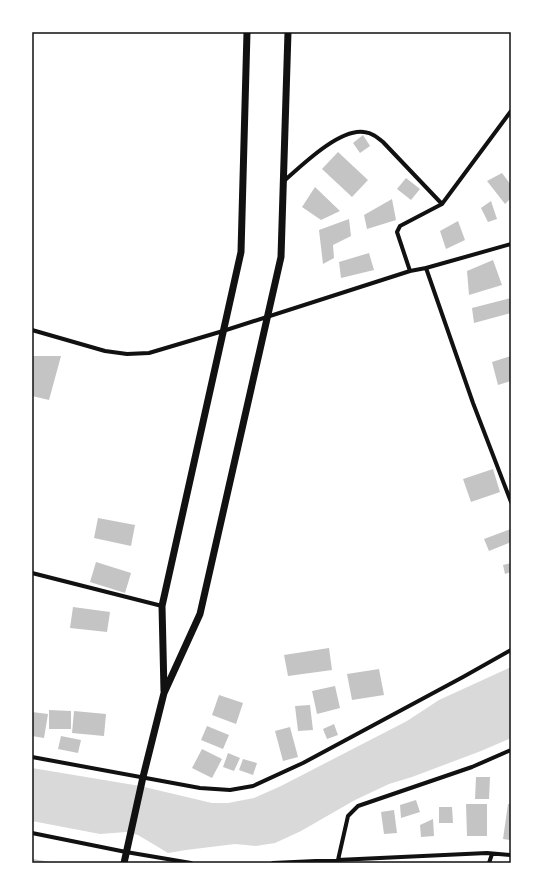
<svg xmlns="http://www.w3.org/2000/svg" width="543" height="895" viewBox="0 0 543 895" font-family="'Fira Sans Condensed',sans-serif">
<rect width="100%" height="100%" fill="#fff"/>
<path fill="#d9d9d9" d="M 511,667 L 511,738 L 481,751 L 412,777 L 389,784 L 355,800 L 301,831 L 275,843 L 256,846 L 235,844 L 186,850 L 168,853 L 138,835 L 126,832 L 100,834 L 32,821 L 32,768 L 140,786 L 212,803 L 228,803 L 254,798 L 281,786 L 407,721 L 439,700 Z"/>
<path fill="#c4c4c4" d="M 363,135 L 370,146 L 360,153 L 353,143 Z
M 338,152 L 368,180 L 352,197 L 322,169 Z
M 502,173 L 511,185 L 511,198 L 505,204 L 487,181 Z
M 406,178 L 420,189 L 411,200 L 397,189 Z
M 315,187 L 340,211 L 321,220 L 302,207 Z
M 392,199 L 396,220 L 367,229 L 364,215 Z
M 491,201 L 497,219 L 488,222 L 481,208 Z
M 349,219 L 351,236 L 333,245 L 334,258 L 323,264 L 319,230 Z
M 458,221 L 465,240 L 446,249 L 440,231 Z
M 369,253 L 374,270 L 341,278 L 339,262 Z
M 493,260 L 502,285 L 469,295 L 467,271 Z
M 511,298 L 511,313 L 474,323 L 472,308 Z
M 32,356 L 61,356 L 49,400 L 32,396 Z
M 511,356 L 511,381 L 498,385 L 492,362 Z
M 493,469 L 500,492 L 471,502 L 463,479 Z
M 98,518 L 135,525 L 131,546 L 94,538 Z
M 511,529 L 511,542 L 489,551 L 484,539 Z
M 96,562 L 131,573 L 125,593 L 90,582 Z
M 511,563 L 511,572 L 505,574 L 503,565 Z
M 73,607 L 110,612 L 107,632 L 70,628 Z
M 329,648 L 332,670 L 288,676 L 284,655 Z
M 379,669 L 384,695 L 352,700 L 347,674 Z
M 335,686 L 340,708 L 317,714 L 312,691 Z
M 219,695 L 243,703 L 236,724 L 212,715 Z
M 310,705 L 313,730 L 298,731 L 295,706 Z
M 49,710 L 71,711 L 71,729 L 49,729 Z
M 74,711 L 106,714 L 104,736 L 72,733 Z
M 32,712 L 48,714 L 44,738 L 32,736 Z
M 334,724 L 338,735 L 327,739 L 323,729 Z
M 207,726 L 229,735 L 223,749 L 201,740 Z
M 290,727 L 298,757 L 283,761 L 275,731 Z
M 61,736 L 81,740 L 78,753 L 58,749 Z
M 202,749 L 222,759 L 212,778 L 192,768 Z
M 228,753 L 240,758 L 234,771 L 223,767 Z
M 243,759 L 257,763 L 253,775 L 239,770 Z
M 476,777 L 490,777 L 489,799 L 475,799 Z
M 416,800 L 420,812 L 401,818 L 400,805 Z
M 466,804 L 487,804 L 487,836 L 467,836 Z
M 508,804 L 511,804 L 511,840 L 503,839 Z
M 439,807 L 452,807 L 453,823 L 439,823 Z
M 394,810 L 397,833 L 384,834 L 381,812 Z
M 433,819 L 434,836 L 421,837 L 420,825 Z
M 33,859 L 50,862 L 50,863 L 32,863 Z"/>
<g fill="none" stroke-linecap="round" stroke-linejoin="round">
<path stroke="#111" stroke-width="4" d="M 284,181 C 302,165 340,128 364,132 C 372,133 377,137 383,142 L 442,204
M 426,268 L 473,403 L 511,502
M 410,271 L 397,232 L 400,226 L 442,204 L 511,111
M 32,330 L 105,351 L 127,354 L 149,353 L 223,331 L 410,271 L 426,268 L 511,244
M 32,573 L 162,606
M 32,757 L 200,788 L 230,790 L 253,786 L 303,763 L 463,677 L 511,650
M 32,833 L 126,852 L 191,863
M 338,860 L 348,816 L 358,806 L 472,767 L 511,750
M 273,863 L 487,853 L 511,855
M 489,863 L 492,854"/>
<path stroke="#111" stroke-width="7" d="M 164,691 L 162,606 L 241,252 L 247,32
M 124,863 L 143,777 L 164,693 L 200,614 L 281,257 L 288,32"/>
</g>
<rect width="543" height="895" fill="none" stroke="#ffffff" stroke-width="66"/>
<rect x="33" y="33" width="477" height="829" fill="none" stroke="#111" stroke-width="1.5"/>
</svg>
